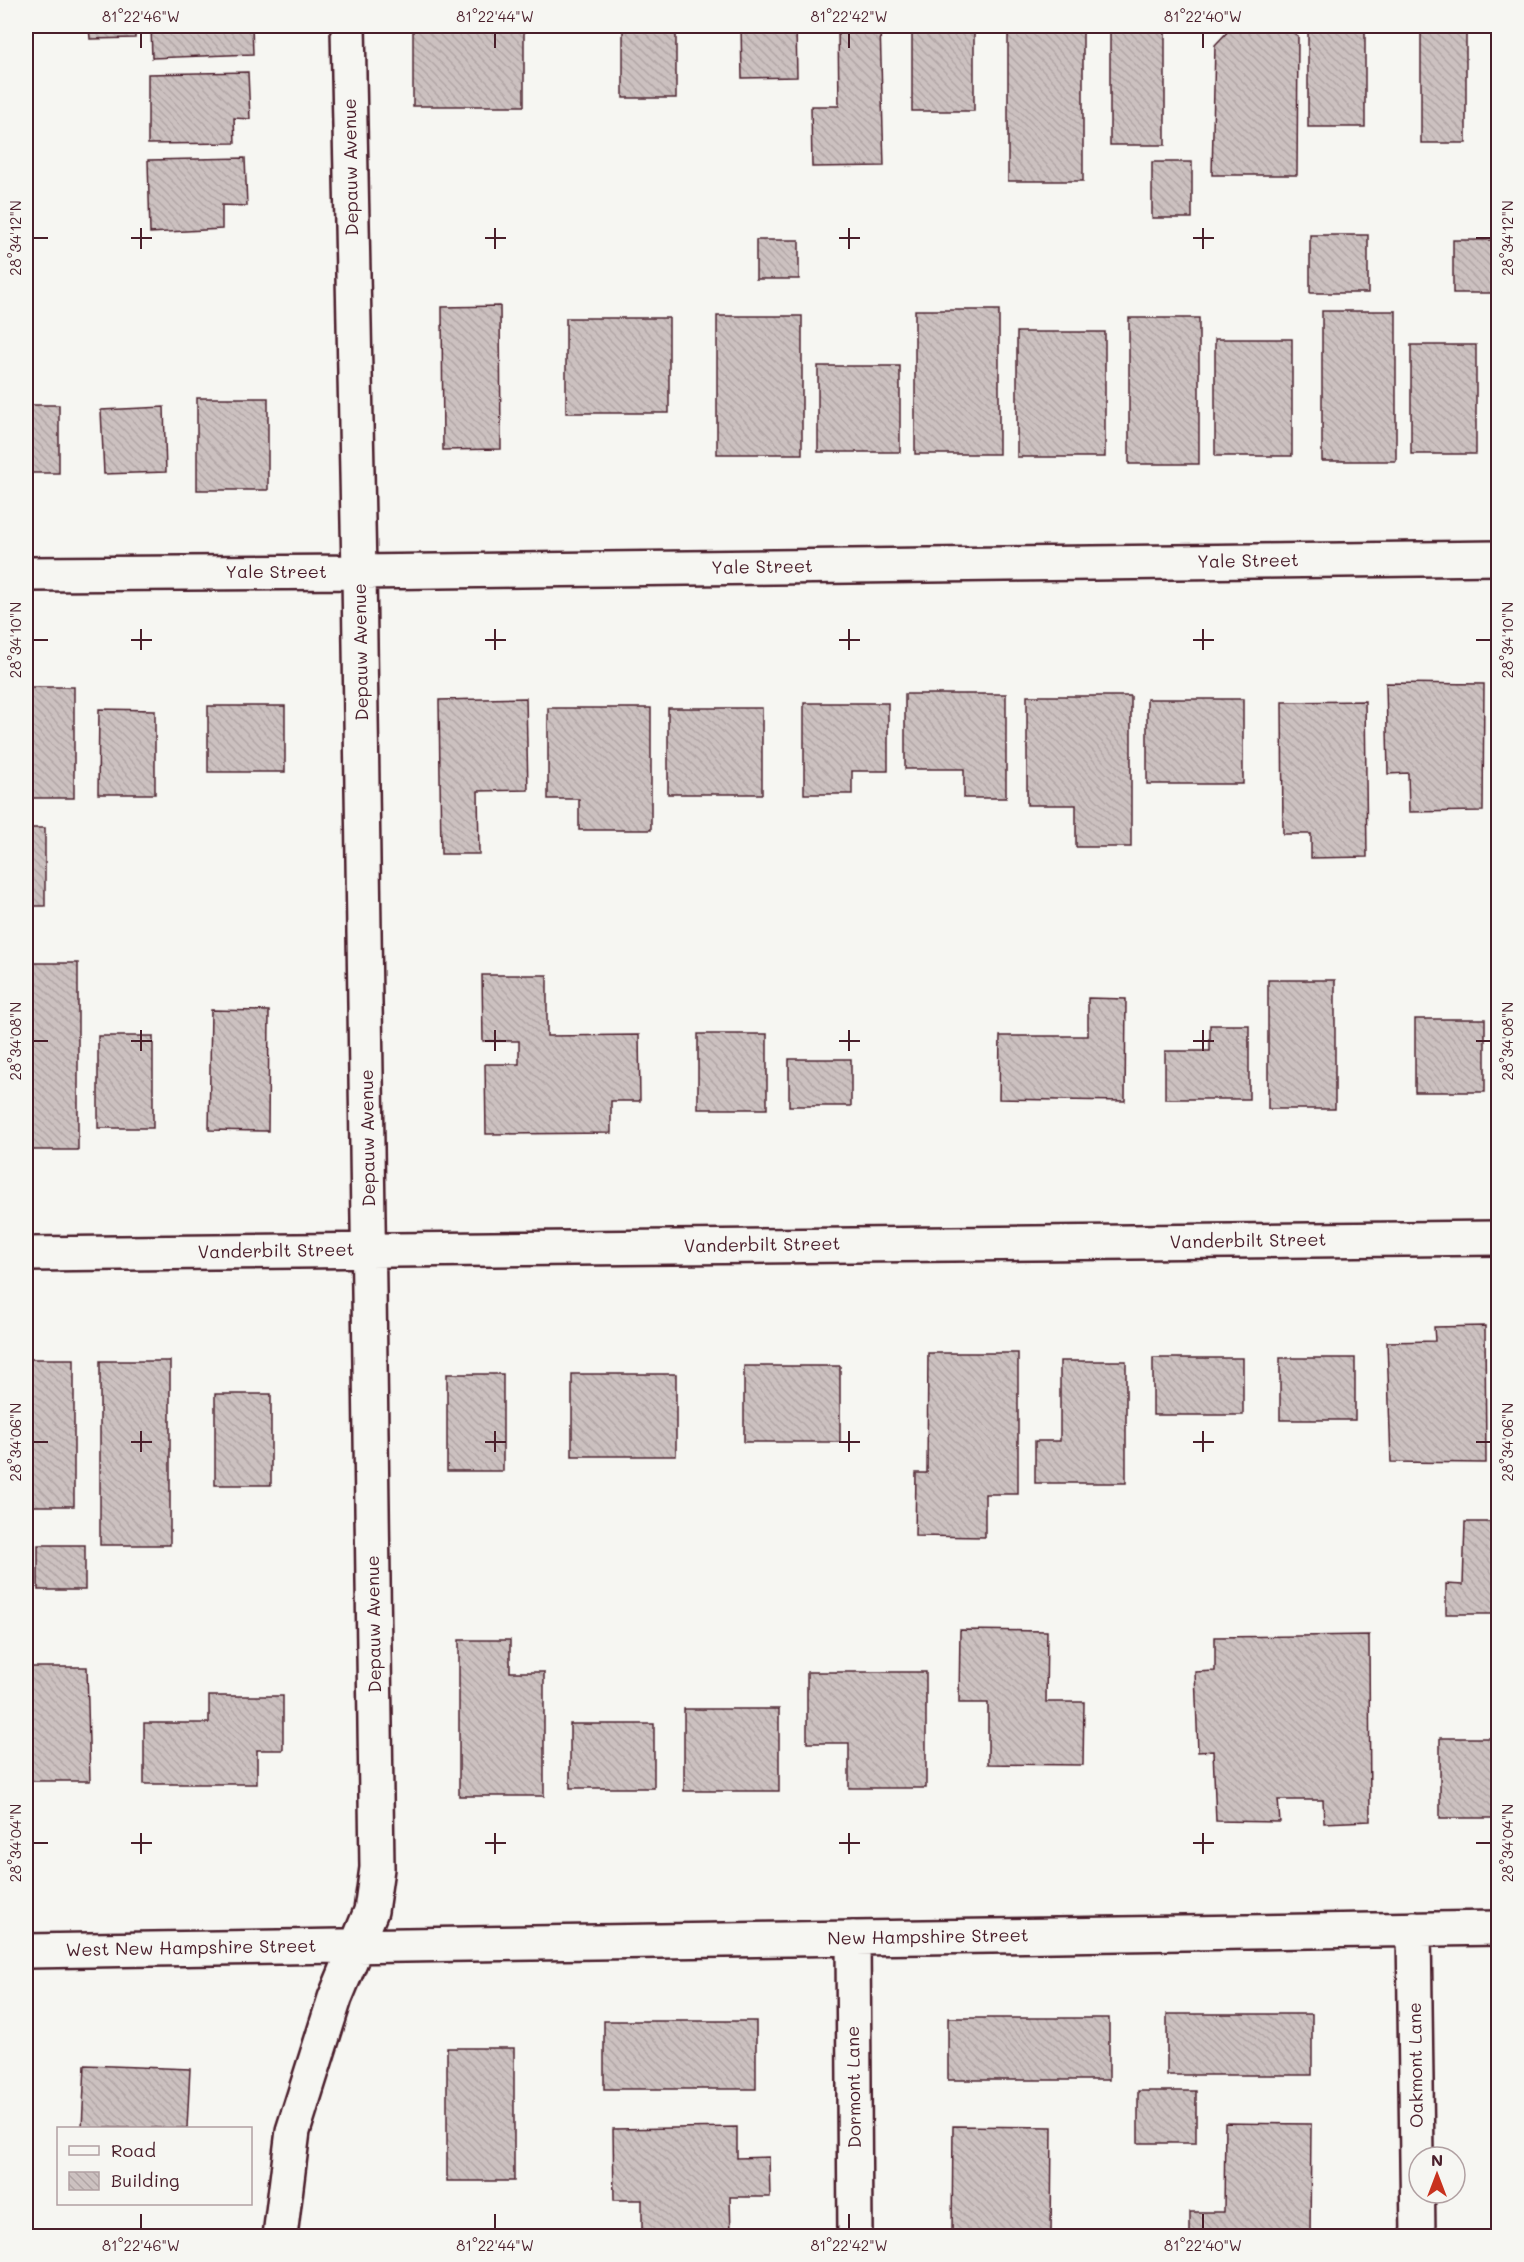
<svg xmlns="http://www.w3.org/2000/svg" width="1524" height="2262" viewBox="0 0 1524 2262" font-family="Mali,sans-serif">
<defs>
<pattern id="building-back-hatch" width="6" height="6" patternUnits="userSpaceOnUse" patternTransform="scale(1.5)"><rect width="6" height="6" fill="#ccc1c0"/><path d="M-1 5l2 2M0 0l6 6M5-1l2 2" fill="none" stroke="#b1a5a5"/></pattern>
</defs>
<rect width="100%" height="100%" fill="#f6f6f2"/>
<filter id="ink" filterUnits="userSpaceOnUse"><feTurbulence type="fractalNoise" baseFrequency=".0167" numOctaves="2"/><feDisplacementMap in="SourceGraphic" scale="12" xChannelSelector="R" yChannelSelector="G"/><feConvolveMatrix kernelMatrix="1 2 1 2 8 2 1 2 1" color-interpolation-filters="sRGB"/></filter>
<g filter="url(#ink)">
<path fill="url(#building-back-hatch)" stroke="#4a1f2b" stroke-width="1.5" d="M 89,26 L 135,26 L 135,38 L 90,39 Z
M 151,26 L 252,26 L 253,54 L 152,58 Z
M 413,26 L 524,26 L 524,106 L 413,106 Z
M 623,26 L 676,26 L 676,98 L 623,98 Z
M 741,26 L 796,26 L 797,77 L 742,78 Z
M 838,26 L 880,26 L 884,166 L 812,167 L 811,106 L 839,106 Z
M 912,26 L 974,26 L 974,111 L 912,111 Z
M 1008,26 L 1083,26 L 1083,181 L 1008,181 Z
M 1110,26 L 1165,26 L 1165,145 L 1110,145 Z
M 1233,26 L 1283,26 L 1298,36 L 1297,175 L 1212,175 L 1215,45 Z
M 1308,26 L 1365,26 L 1365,127 L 1308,127 Z
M 1421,26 L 1466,26 L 1466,143 L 1421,143 Z
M 248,72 L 250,119 L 234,118 L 235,143 L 148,144 L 148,74 Z
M 245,158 L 247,206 L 222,205 L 222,229 L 150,233 L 148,160 Z
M 1152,162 L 1192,162 L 1192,218 L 1152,218 Z
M 1310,235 L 1368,235 L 1368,293 L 1310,293 Z
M 756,240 L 799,240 L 799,279 L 756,279 Z
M 1453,240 L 1497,240 L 1497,293 L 1453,293 Z
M 500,306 L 501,449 L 443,450 L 442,307 Z
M 915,310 L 999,310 L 999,454 L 915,454 Z
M 1322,311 L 1396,311 L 1396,461 L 1322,461 Z
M 717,316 L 802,316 L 802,454 L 717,454 Z
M 566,318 L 669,318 L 669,413 L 566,413 Z
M 1129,318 L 1199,318 L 1199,464 L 1129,464 Z
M 1017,332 L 1105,332 L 1105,457 L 1017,457 Z
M 1215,339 L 1292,339 L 1292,456 L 1215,456 Z
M 1411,345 L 1476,345 L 1476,454 L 1411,454 Z
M 818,366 L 900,366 L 900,452 L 818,452 Z
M 197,398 L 268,398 L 268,490 L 197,490 Z
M 26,405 L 59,405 L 59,473 L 26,473 Z
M 164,407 L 166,472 L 104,474 L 101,410 Z
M 1386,683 L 1484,684 L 1483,811 L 1409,812 L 1408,773 L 1388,774 Z
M 26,687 L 74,687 L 74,798 L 26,798 Z
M 905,694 L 1006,694 L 1006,798 L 964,798 L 964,769 L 905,769 Z
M 1027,696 L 1131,696 L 1131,847 L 1076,847 L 1076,805 L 1027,805 Z
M 526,698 L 528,790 L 478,791 L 479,854 L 441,854 L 439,700 Z
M 1147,699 L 1243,699 L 1243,784 L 1147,784 Z
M 1365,701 L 1367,857 L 1311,858 L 1311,834 L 1283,834 L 1282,702 Z
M 804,703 L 888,703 L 888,771 L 852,771 L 852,794 L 804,794 Z
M 208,706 L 285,706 L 285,772 L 208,772 Z
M 548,708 L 651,708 L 651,830 L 579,830 L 579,799 L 548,799 Z
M 668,708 L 762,708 L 762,794 L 668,794 Z
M 99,709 L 155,710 L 155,794 L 98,794 Z
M 26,828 L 45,828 L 45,906 L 26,906 Z
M 26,963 L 78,963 L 78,1150 L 26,1150 Z
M 482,975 L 547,975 L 547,1036 L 639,1035 L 640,1101 L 611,1101 L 611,1133 L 486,1134 L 485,1064 L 519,1064 L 519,1041 L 483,1041 Z
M 1268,980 L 1335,980 L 1335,1109 L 1268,1109 Z
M 1088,998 L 1126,999 L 1125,1101 L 999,1099 L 1000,1036 L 1088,1036 Z
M 211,1010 L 269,1011 L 268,1131 L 209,1130 Z
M 1415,1019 L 1485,1019 L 1485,1092 L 1415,1092 Z
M 1210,1025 L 1249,1025 L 1249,1099 L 1165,1099 L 1165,1051 L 1210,1051 Z
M 698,1034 L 767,1034 L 767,1109 L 698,1109 Z
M 98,1036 L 153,1036 L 153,1128 L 98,1128 Z
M 789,1059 L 851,1059 L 851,1106 L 789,1106 Z
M 1485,1326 L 1486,1463 L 1391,1462 L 1387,1342 L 1435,1341 L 1434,1327 Z
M 928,1353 L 1018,1353 L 1018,1494 L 985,1494 L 985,1537 L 915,1536 L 916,1473 L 927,1473 Z
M 1153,1358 L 1243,1358 L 1243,1415 L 1153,1415 Z
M 1280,1358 L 1355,1358 L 1355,1420 L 1280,1420 Z
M 26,1359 L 74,1359 L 74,1506 L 26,1506 Z
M 100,1361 L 170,1361 L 170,1545 L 100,1545 Z
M 1060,1361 L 1126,1361 L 1126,1483 L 1035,1483 L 1035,1441 L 1060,1441 Z
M 744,1366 L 840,1366 L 840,1442 L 744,1442 Z
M 447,1374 L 503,1374 L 503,1471 L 447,1471 Z
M 572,1374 L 676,1374 L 676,1456 L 572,1456 Z
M 215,1394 L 271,1394 L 271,1485 L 215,1485 Z
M 1465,1522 L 1498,1522 L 1498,1614 L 1446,1614 L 1446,1584 L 1463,1585 Z
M 38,1545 L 85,1545 L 85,1590 L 38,1590 Z
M 960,1630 L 1047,1631 L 1046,1702 L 1084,1702 L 1083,1765 L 988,1764 L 988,1703 L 959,1703 Z
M 1369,1635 L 1370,1821 L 1324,1823 L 1323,1800 L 1278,1800 L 1280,1822 L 1216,1821 L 1213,1751 L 1198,1752 L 1195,1672 L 1215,1671 L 1215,1637 Z
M 459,1640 L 510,1640 L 510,1672 L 544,1672 L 544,1796 L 459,1796 Z
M 26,1667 L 87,1667 L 90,1781 L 26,1781 Z
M 807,1672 L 926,1672 L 926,1788 L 849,1788 L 849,1743 L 807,1743 Z
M 209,1696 L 283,1696 L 283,1750 L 257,1750 L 257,1784 L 144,1784 L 144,1723 L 209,1723 Z
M 684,1709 L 779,1709 L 779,1791 L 684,1791 Z
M 570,1724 L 654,1724 L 654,1788 L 570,1788 Z
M 1440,1738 L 1498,1738 L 1498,1818 L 1440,1818 Z
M 1167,2014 L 1312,2014 L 1312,2075 L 1167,2075 Z
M 948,2018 L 1109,2018 L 1109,2080 L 948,2080 Z
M 604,2021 L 756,2021 L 756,2089 L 604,2089 Z
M 447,2048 L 514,2048 L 514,2181 L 447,2181 Z
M 85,2065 L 190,2069 L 187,2128 L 82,2128 Z
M 1138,2091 L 1196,2091 L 1196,2143 L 1138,2143 Z
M 1225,2123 L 1311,2124 L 1310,2236 L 1190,2236 L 1190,2212 L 1224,2212 Z
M 953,2126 L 1052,2127 L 1051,2236 L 952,2236 Z
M 737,2127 L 737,2158 L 769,2157 L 770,2197 L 730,2197 L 731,2234 L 642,2236 L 642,2200 L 614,2200 L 613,2129 Z"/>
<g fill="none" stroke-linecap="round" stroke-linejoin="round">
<defs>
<path id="minor" d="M 26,574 L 359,572 L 1498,558
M 26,1254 L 1498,1238
M 1414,1929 L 1418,2236
M 853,1938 L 855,2236
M 26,1951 L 1498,1928
M 280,2236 L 293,2131 L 335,1998 L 371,1911 L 377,1868 L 359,572 L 348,26"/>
</defs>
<use href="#minor" stroke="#4a1f2b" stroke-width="38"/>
<use href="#minor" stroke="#f6f6f2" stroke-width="33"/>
</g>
</g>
<path fill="none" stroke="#4a1f2b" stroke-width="2" d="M 141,33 L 141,48M 495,33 L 495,48M 849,33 L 849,48M 1203,33 L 1203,48M 141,228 L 141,249M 495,228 L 495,249M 849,228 L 849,249M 1203,228 L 1203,249M 33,238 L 48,238M 131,238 L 152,238M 485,238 L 506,238M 839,238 L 860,238M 1193,238 L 1214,238M 1476,238 L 1491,238M 141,629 L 141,650M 495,629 L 495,650M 849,629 L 849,650M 1203,629 L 1203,650M 33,640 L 48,640M 131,640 L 152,640M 485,640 L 506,640M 839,640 L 860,640M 1193,640 L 1214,640M 1476,640 L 1491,640M 141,1030 L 141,1051M 495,1030 L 495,1051M 849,1030 L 849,1051M 1203,1030 L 1203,1051M 33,1041 L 48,1041M 131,1041 L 152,1041M 485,1041 L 506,1041M 839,1041 L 860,1041M 1193,1041 L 1214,1041M 1476,1041 L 1491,1041M 141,1431 L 141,1452M 495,1431 L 495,1452M 849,1431 L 849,1452M 1203,1431 L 1203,1452M 33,1442 L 48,1442M 131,1442 L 152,1442M 485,1442 L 506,1442M 839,1442 L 860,1442M 1193,1442 L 1214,1442M 1476,1442 L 1491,1442M 141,1833 L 141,1854M 495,1833 L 495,1854M 849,1833 L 849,1854M 1203,1833 L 1203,1854M 33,1843 L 48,1843M 131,1843 L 152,1843M 485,1843 L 506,1843M 839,1843 L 860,1843M 1193,1843 L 1214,1843M 1476,1843 L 1491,1843M 141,2214 L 141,2229M 495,2214 L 495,2229M 849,2214 L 849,2229M 1203,2214 L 1203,2229"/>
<g text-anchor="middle" stroke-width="6" stroke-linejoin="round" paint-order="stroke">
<g font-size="18" fill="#4a1f2b" stroke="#f6f6f2">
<text transform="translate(351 167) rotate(-91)" y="6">Depauw Avenue</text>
<text transform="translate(1248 561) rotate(-1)" y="6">Yale Street</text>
<text transform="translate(762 567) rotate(-1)" y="6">Yale Street</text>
<text x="276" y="578">Yale Street</text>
<text transform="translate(361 652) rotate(-91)" y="6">Depauw Avenue</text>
<text transform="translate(368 1138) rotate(-91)" y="6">Depauw Avenue</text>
<text transform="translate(1248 1241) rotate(-1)" y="6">Vanderbilt Street</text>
<text transform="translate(762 1245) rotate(-1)" y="6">Vanderbilt Street</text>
<text transform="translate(276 1251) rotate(-1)" y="6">Vanderbilt Street</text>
<text transform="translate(374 1624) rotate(-91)" y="6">Depauw Avenue</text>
<text transform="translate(928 1937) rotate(-1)" y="6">New Hampshire Street</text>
<text transform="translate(191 1948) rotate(-1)" y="6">West New Hampshire Street</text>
<text transform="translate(1416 2065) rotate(-91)" y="6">Oakmont Lane</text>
<text transform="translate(854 2087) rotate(-91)" y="6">Dormont Lane</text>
</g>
</g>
<rect width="1524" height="2262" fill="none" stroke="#f6f6f2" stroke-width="66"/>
<rect x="57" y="2127" width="195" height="78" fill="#f6f6f2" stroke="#b1a0a2" stroke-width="1.5"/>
<rect x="69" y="2146" width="30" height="9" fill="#f6f6f2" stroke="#b1a0a2" stroke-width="1.5"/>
<text x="111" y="2157" font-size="18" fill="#4a1f2b">Road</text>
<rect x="69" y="2172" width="30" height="18" fill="url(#building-back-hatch)" stroke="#b1a0a2" stroke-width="1.5"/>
<text x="111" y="2187" font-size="18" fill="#4a1f2b">Building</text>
<g transform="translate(1437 2175)"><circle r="28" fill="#f6f6f2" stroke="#b1a0a2" stroke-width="1.5"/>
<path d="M0-4.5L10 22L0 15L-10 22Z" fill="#c8321e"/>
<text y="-9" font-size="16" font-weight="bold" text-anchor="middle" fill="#4a1f2b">N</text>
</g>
<rect x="33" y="33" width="1458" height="2196" fill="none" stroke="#4a1f2b" stroke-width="2"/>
<g font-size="15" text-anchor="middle" fill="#4a1f2b">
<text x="141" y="22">81°22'46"W</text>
<text x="495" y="22">81°22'44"W</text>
<text x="849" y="22">81°22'42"W</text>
<text x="1203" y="22">81°22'40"W</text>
<text transform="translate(16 238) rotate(-90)" y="5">28°34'12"N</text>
<text transform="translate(1508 238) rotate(-90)" y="5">28°34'12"N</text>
<text transform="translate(16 640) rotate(-90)" y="5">28°34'10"N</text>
<text transform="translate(1508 640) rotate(-90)" y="5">28°34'10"N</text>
<text transform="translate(16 1041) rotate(-90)" y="5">28°34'08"N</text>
<text transform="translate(1508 1041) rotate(-90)" y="5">28°34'08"N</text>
<text transform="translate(16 1442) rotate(-90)" y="5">28°34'06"N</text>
<text transform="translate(1508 1442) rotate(-90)" y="5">28°34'06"N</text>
<text transform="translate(16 1843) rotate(-90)" y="5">28°34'04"N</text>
<text transform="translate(1508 1843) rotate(-90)" y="5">28°34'04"N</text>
<text x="141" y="2251">81°22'46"W</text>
<text x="495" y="2251">81°22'44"W</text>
<text x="849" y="2251">81°22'42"W</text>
<text x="1203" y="2251">81°22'40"W</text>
</g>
</svg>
